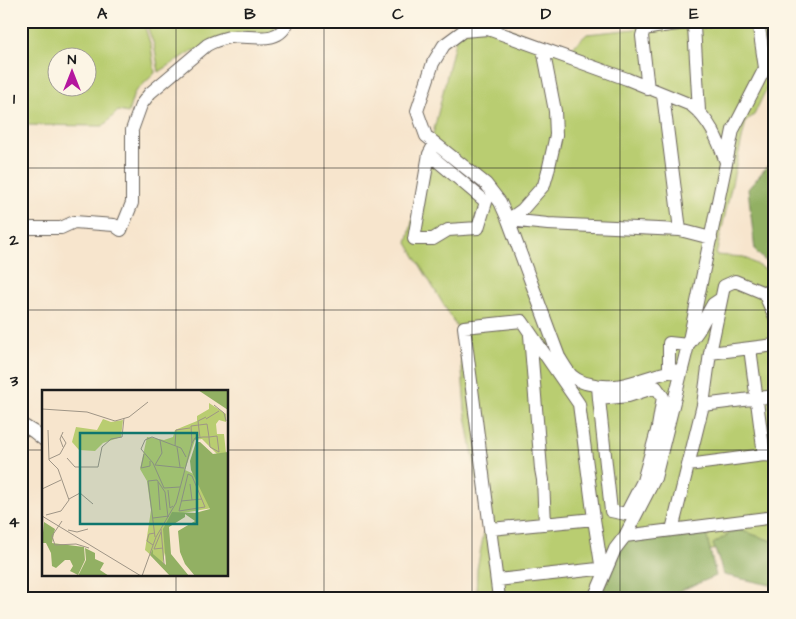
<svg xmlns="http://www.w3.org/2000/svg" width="796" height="619" viewBox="0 0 796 619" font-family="'Architects Daughter',sans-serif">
<rect width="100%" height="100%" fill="#fcf5e5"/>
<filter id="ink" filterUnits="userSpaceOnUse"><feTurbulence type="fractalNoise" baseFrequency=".02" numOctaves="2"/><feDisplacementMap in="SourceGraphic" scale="10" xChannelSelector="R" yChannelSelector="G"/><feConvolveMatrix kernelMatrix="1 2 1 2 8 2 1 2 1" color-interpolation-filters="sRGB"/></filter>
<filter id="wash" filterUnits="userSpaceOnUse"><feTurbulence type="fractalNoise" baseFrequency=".0096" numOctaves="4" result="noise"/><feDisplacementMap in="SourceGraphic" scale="20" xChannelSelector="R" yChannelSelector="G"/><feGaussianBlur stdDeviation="1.12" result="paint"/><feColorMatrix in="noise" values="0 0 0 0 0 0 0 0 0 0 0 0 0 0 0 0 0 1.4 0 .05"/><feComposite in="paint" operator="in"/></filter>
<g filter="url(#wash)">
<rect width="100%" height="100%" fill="#f7e5cd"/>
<path fill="#b9cd71" stroke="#6a7446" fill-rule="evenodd" d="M 21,21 L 143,21 L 151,46 L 155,73 L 134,93 L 128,113 L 118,111 L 103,126 L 21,125 ZM 58,58 L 88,58 L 88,88 L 58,88 Z
M 145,21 L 284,21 L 272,34 L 192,51 L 159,72 L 154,45 Z
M 470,21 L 486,21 L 570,50 L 587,34 L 635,29 L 642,22 L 775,21 L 775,70 L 754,115 L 746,121 L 716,255 L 744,257 L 775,275 L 775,541 L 622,563 L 606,598 L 476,598 L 477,569 L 485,527 L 465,410 L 459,331 L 407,243 L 459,25 Z"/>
<path fill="#92b063" stroke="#576640" d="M 775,153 L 775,270 L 755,251 L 748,189 L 774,158 Z
M 737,529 L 775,542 L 775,586 L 724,575 L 713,544 Z
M 706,533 L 716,576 L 662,598 L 599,598 L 626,540 L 678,538 Z"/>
</g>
<g filter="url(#ink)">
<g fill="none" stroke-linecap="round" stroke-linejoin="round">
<defs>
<path id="minor" d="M 758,21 L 765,68
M 662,26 L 696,22 L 714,21
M 694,26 L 699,111
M 648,89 L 642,36 L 644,29 L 662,26 L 662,21
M 663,95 L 680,230
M 429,154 L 486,202 L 478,228 L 448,230 L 433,239 L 414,239 L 429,154 L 435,143
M 508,220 L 548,224 L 680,230 L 711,238
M 508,220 L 522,210 L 544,185 L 548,171 L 556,135 L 555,111 L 543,49
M 21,228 L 61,228 L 74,222 L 114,225 L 121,230 L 132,203 L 132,130 L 141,105 L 150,93 L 207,45 C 214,41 221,39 229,37 C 249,34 279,47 288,21
M 775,317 L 764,293 L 735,281 L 724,286 L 710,353 L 703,405 L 672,530 L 775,517
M 530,335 L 541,469 L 543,480 L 545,524
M 750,348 L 764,455
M 710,353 L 775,345
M 680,370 C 648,373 624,393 590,384 C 584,383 577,380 572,376 C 567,371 563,363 559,357 L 508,220 L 500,202 L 486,184 L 426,136 L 417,111 L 433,63 L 444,45 L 463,31 L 488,29 L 627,79 L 691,105 C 710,120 718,140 726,162
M 669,371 L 669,343 L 688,345 L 698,331 L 713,304 L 719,300
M 598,386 L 599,399 L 611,511 L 626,514 L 643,481 L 658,427 L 663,397 L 656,387 L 628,396 L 599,399
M 703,405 L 775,396
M 21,424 L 34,432 L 44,440
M 688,465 L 764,455 L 775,456
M 491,529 L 594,519
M 625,536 L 672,530
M 497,580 L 607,568
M 499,598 L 464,327 L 522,321 L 579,404 L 594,519 L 603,577
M 594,598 L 615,549 L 625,536 L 655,478 L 688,345 L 733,130 L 765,68 L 775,52"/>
</defs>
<use href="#minor" stroke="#69625a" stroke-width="14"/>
<use href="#minor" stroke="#fff" stroke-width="12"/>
</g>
</g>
<path fill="none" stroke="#1c1c1c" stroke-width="1" stroke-opacity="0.55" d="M 176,21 L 176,392M 324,21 L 324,598M 472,21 L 472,598M 620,21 L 620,598M 21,168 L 775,168M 21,310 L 775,310M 21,450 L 44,450M 228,450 L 775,450M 176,575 L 176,598"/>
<g transform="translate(42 390)">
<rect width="186" height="186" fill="#f7e5cd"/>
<path d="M 167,13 L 184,24 L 184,32 L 177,30 L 174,34 L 175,44 L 182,44 L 184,63 L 175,64 L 160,49 L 153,50 L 143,80 L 154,85 L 170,118 L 129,125 L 122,140 L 124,158 L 120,175 L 103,160 L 109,120 L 105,91 L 98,79 L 105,47 L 122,50 L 131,47 L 133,40 L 155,31 L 155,26 L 167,19 ZM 61,29 L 69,32 L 81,30 L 79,47 L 61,53 L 53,61 L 37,60 L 30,52 L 34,37 L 55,40 Z" fill="#b9cd71"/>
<path d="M 156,0 L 186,0 L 186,20 ZM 154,52 L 158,52 L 171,64 L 186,62 L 186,186 L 153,186 L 143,174 L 138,162 L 136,141 L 153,131 L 143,124 L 143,127 L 127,137 L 129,164 L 147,186 L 128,186 L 108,165 L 111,159 L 111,164 L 124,175 L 121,139 L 130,122 L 153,123 L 168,119 L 149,80 L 148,71 ZM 2,132 L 13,139 L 10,153 L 42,157 L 43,170 L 36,185 L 28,181 L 31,176 L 28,170 L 23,170 L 14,178 L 10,176 L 9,163 L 4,153 L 0,153 ZM 43,158 L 53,163 L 53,169 L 62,173 L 58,180 L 67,186 L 36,186 L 44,170 Z" fill="#92b063"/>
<path fill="none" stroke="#9f9586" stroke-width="1" d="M 172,15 L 182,23 L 184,31M 0,19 L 45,22 L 73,31 L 87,27 L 106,12M 164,29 L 177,21M 21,42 L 18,49 L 21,57M 158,48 L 156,31 L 164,27M 133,56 L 134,40 L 148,38M 135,57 L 138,77M 102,64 L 99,78 L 108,76 L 108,71M 25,68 L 33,77 L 56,77 L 60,57 L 69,49 L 80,47 L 82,28M 7,69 L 18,64 L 24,53 L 19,45M 113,75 L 142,78M 113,75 L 120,63 L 118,50M 146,84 L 150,86 L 163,117 L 137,121 ZM 116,92 L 118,120M 148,94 L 150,110M 138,97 L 122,98 L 111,73 L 99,59 L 103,50 L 110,47 L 139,58 L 144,67M 0,99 L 19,90M 126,100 L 128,118 L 131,116M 27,109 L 38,103 L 51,114M 139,111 L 160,109M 4,125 L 19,121 L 27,110 L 16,79 L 7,70 L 6,40M 0,126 L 99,186M 111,128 L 127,126M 20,131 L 10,146 L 13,155 L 34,154 L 47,158M 119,139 L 122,174M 26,140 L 35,142 L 46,139M 119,142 L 112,159 L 121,158M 113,147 L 106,91 L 115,90 L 123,102 L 126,127M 111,155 L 105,151 L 107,144 L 113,143M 100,186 L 114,147 L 134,113 L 150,53 L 153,48 L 161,47 L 167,47 L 175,46 L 177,62 L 168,57 L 167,48 L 167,47 L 165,34 L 149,36 L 150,53"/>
<path fill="#0f766e" fill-opacity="0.15" stroke="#0f766e" stroke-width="2.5" d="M 38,43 L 155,43 L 155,134 L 38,134 Z"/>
<rect width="186" height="186" fill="none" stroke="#1c1c1c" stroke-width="2.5"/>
</g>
<rect width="796" height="619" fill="none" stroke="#fcf5e5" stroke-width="55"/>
<g transform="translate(72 72)"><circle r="24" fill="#fcf5e5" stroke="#a29e95"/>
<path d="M0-4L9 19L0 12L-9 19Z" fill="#b5179e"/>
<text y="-8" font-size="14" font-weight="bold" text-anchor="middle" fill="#1c1c1c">N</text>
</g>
<rect x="28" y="28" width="740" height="564" fill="none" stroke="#1c1c1c" stroke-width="2"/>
<g font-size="16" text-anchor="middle" font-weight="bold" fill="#1c1c1c">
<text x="102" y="19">A</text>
<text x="250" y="19">B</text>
<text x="398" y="19">C</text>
<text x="546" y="19">D</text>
<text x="694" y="19">E</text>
<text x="14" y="104">1</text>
<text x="14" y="245">2</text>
<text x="14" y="386">3</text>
<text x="14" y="527">4</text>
</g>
</svg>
